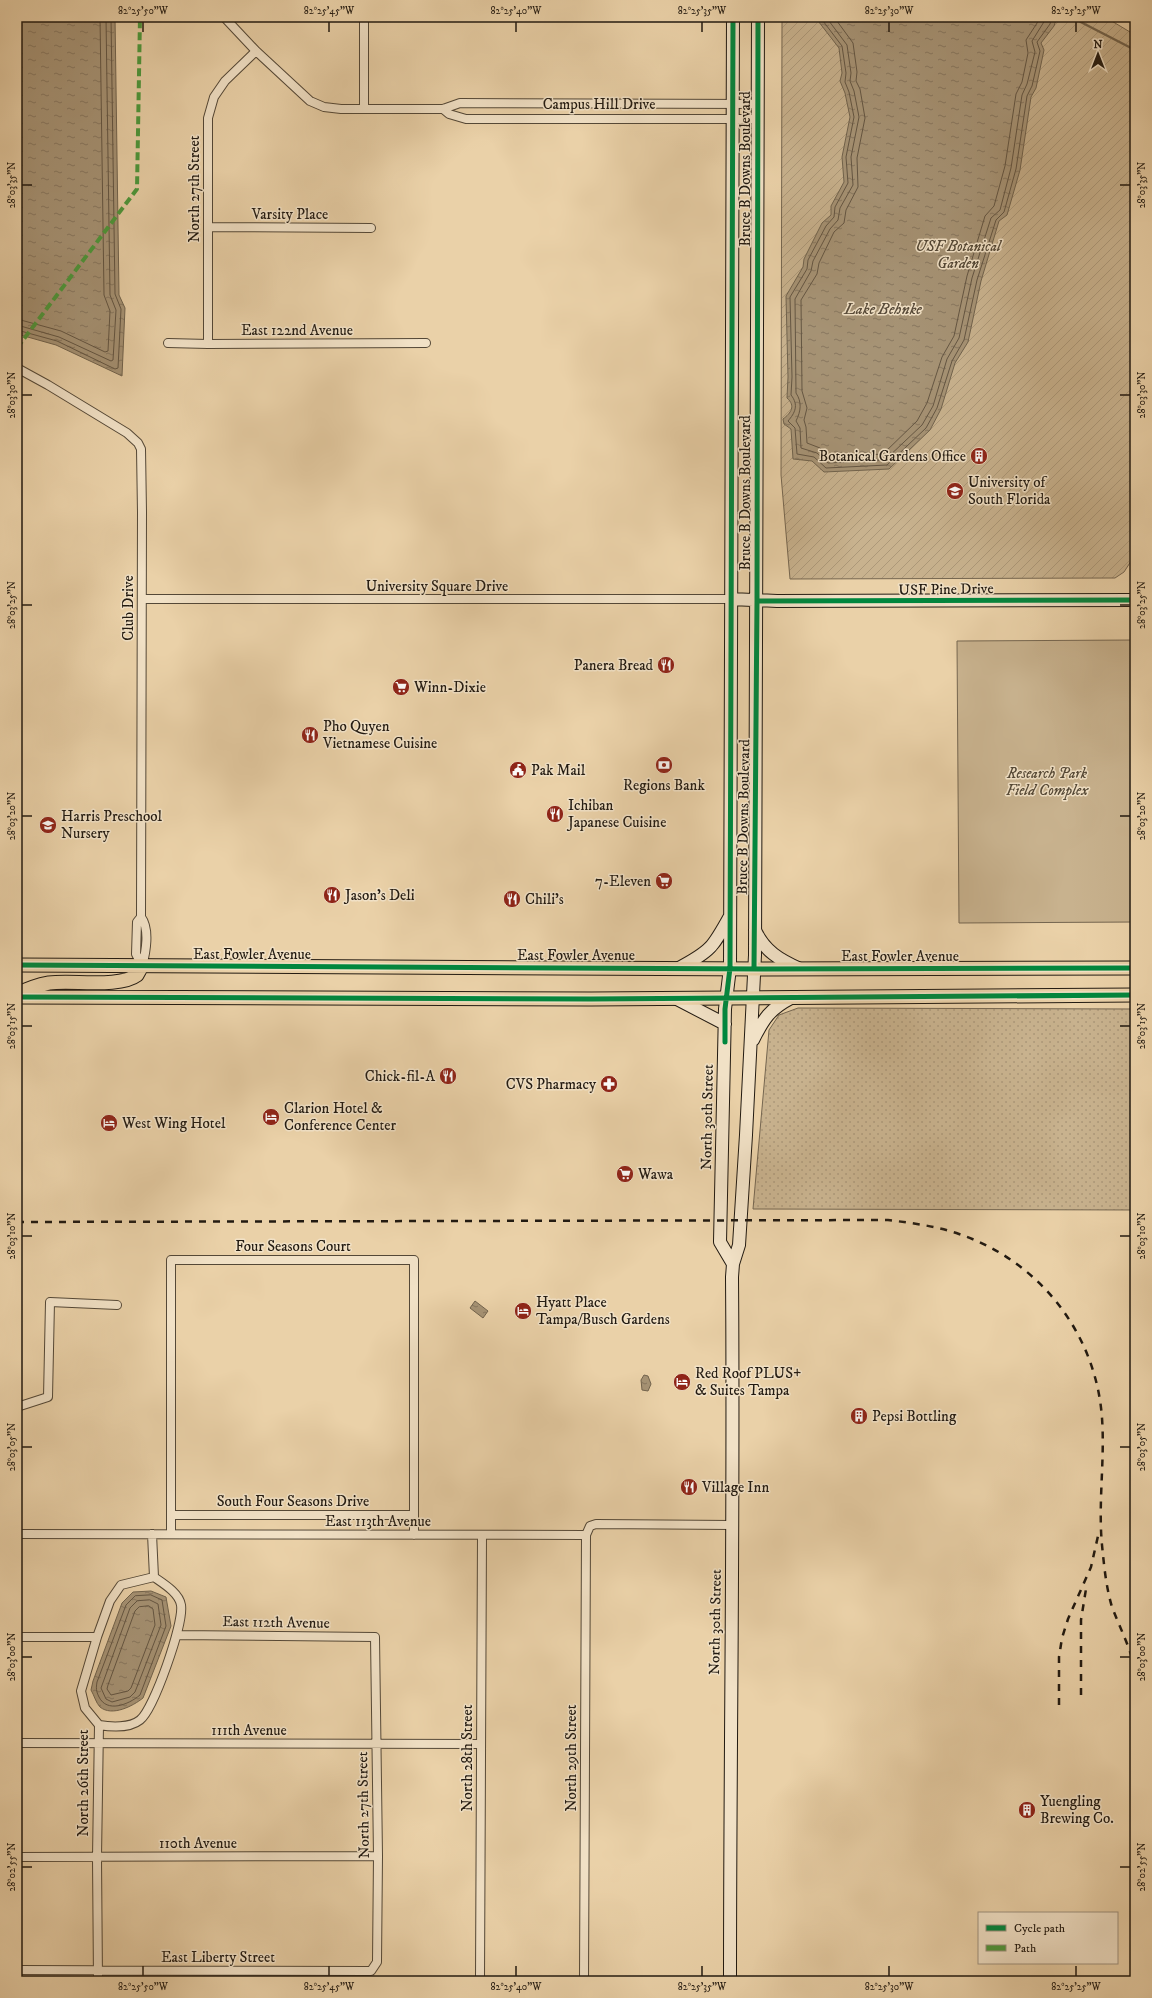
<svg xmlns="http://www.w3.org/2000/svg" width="1152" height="1998" viewBox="0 0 1152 1998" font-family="'IM FELL DW Pica',serif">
<defs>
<pattern id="grass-dots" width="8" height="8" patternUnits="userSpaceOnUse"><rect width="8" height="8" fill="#c8b28e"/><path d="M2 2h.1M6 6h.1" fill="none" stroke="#ac9879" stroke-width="1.8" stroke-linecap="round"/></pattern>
<pattern id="garden-furrows" width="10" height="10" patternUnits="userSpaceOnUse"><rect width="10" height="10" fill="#c8b28e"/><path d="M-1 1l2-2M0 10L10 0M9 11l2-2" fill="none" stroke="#ac9879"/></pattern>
<pattern id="water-ripples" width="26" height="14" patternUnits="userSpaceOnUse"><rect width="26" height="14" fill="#a69375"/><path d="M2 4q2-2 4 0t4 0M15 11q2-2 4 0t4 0" fill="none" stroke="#87775f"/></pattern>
</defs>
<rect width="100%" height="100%" fill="#ead1a8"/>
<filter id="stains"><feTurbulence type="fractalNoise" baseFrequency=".005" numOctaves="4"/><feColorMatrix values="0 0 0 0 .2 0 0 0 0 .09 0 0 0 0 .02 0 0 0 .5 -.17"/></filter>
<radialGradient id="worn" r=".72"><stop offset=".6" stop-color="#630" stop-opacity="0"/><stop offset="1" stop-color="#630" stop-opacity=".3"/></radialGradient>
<path fill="url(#grass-dots)" stroke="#756650" d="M 798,1008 L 1135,1009 L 1135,1210 L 753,1209 L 769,1030 L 779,1015 Z"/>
<path fill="#c8b28e" stroke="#756650" d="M 1135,640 L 1135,922 L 959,923 L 957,641 Z"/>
<path fill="url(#garden-furrows)" stroke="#756650" d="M 782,17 L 1105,17 L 1135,35 L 1135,555 L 1124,572 L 1115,578 L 790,579 L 781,475 Z"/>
<path fill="url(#water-ripples)" stroke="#71634d" d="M 24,17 L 115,17 L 119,295 L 125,308 L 122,376 L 56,345 L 17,334 L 17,24 L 22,22 Z
M 815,17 L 1057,17 L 1054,26 L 1041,43 L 1044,50 L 1036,88 L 1031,97 L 1020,170 L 1007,215 L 999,221 L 981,281 L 968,342 L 955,363 L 941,409 L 930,430 L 889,469 L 824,472 L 812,461 L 793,459 L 791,429 L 784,424 L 783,419 C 791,413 796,406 787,398 L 788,377 L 786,296 L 803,267 L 804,259 L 822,223 L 831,215 L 831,206 L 844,182 L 842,157 L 850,117 L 845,93 L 840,81 L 842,73 L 839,48 Z
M 475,1301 L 488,1311 L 483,1318 L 470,1308 Z
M 644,1375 L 648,1376 L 651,1384 L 648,1391 L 642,1390 L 641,1380 Z
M 151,1591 L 166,1597 L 171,1626 L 143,1698 C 133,1706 112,1717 100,1707 C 96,1703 94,1695 91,1690 L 93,1681 L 122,1603 L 133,1592 Z"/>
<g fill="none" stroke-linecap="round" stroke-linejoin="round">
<path stroke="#645643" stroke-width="1" d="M 820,17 L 842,46 L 846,73 L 845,82 L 849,92 L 854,117 L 846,157 L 848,183 L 835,207 L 834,217 L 826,226 L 808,260 L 807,269 L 790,297 L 792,377 L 791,395 C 799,405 795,413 788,421 L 795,428 L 797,454 L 814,457 L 826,468 L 887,465 L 926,428 L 937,408 L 952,361 L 964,340 L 977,280 L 996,220 L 1004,212 L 1016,169 L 1027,96 L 1032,86 L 1040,51 L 1037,42 L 1050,24 L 1052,17
M 826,17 L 847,45 L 851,73 L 850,81 L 854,91 L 859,117 L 851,157 L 853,185 L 840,208 L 838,220 L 830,229 L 813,261 L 811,271 L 795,299 L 796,393 C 802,402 801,411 796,421 L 800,428 L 801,448 L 817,453 L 828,463 L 885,460 L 922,425 L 933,406 L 947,359 L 959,338 L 972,278 L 991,218 L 1000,210 L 1011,168 L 1022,95 L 1027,84 L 1035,52 L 1032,41 L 1047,17
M 834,17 L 853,43 L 857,72 L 856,81 L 860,89 L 865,118 L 857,158 L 858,187 L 846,210 L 844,223 L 834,232 L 819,263 L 817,274 L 801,300 L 802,391 L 807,408 L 804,420 L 806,427 L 807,443 L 820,448 L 830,457 L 883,454 L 917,421 L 927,403 L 942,357 L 954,336 L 967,276 L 985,216 L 994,206 L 1005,166 L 1016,94 L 1022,82 L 1028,53 L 1026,40 L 1041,17
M 17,319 L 61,331 L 105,352 L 108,351 L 110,311 L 104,295 L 100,17
M 17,325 L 59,337 L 111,361 L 113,360 L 116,310 L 110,295 L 106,17
M 17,330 L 57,341 L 115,369 L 118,368 L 121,309 L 115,294 L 111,17
M 151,1595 L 162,1600 L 166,1626 L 140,1695 C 128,1705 107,1713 99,1697 C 96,1691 96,1688 97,1682 L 126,1605 L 135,1596 Z
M 150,1600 L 158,1604 L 161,1625 L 135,1692 L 130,1697 L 112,1702 L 106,1699 L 101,1688 L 130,1608 L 137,1601 Z
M 149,1606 L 153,1609 L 155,1625 L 131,1688 L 128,1691 L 111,1695 L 107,1689 L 108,1685 L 135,1611 L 139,1607 Z"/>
<path stroke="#71634d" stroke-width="2.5" d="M 1071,17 L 1135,50"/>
<defs>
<path id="street" d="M 224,17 L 256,51 L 310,101 L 324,107 L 341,109 L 443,109 L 460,103 L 757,104
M 364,17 L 364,109
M 443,109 L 449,114 L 466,119 L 757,119
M 208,227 L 371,228
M 168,343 L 208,344 L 426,343
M 208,344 L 208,118 L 214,97 L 225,81 L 256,51
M 17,368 L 48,385 L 127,433 L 138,443 L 141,449 L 142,512 L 141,917 C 150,929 146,952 142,966
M 142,599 L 731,599
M 141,917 L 137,922 L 136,954 L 142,966
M 17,1407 L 48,1397 L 50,1302 L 117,1305
M 171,1515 L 414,1515
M 17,1534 L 586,1535
M 171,1534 L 171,1260 L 414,1260 L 414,1535
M 17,1637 L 97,1637
M 99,1725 C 111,1727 130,1728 140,1720 C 154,1709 184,1623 181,1605 C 179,1593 164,1584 154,1577 L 152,1534
M 17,1743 L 481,1744
M 17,1857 L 378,1856
M 17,1970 L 371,1971 L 377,1962 L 378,1856 L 375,1637 L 177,1635
M 98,1981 L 97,1858 L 99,1725 L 85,1708 L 81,1691 L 97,1637 L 110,1601 L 121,1585 L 154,1577
M 480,1981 L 482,1535
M 584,1981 L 586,1535 L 590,1526 L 596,1524 L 732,1525"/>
<path id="secondary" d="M 731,599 L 777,601 L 1135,600
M 755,930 C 764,951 780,960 800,969
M 679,968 C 711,951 713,947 730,916
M 675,998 L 725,1024
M 753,1040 C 764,1018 770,1009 791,998
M 733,1264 L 720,1242 L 725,1009 L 730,968 L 733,17
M 730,1981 C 730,1746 734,1511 732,1277 L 733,1264 L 739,1245 L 746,1135 L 755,955 L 758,17"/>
<path id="primary" d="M 17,965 L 763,969 L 1135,968
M 17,994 C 27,989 38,985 49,983 C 72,980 120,988 137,975 L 142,966
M 17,997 L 591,999 L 1135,995"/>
</defs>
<use href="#street" stroke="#544837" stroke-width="10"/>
<use href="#secondary" stroke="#221a11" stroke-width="14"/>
<use href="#primary" stroke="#221a11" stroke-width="15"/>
<use href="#street" stroke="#f1e1c6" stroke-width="8"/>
<use href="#secondary" stroke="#f1e1c6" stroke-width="12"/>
<use href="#primary" stroke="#ead1a8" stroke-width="13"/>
<path stroke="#221a11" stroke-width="2.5" stroke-dasharray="7 7" stroke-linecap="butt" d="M 17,1222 L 888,1220 C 912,1223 936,1226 959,1234 C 1039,1261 1096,1333 1102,1418 C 1105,1460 1098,1503 1102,1545 C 1104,1565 1106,1587 1112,1607 C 1120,1628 1130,1647 1135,1669
M 1081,1695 L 1081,1620 L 1086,1589
M 1059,1705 L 1059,1657 L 1062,1638 L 1068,1619 L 1091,1567 L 1098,1536"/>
<path stroke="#4d993c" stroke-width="4" stroke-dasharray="8 4" stroke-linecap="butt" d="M 17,348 L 137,189 L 140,17"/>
<defs>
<path id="cycleway" d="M 757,601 L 1135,600
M 17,965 L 763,969 L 1135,968
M 754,968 L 757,601 L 758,17
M 17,997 L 591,999 L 1135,995
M 725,1042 L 725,1009 L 730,968 L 733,17"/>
</defs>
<use href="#cycleway" stroke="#f1e1c6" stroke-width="8"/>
<use href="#cycleway" stroke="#00873e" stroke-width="5"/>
</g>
<path fill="none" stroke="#221a11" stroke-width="1.5" d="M 143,22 L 143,32M 329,22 L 329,32M 516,22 L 516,32M 702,22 L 702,32M 889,22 L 889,32M 1076,22 L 1076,32M 22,185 L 32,185M 1120,185 L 1130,185M 22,395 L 32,395M 1120,395 L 1130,395M 22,605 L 32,605M 1120,605 L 1130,605M 22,816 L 32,816M 1120,816 L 1130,816M 22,1026 L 32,1026M 1120,1026 L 1130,1026M 22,1236 L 32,1236M 1120,1236 L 1130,1236M 22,1447 L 32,1447M 1120,1447 L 1130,1447M 22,1657 L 32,1657M 1120,1657 L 1130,1657M 22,1867 L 32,1867M 1120,1867 L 1130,1867M 143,1966 L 143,1976M 329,1966 L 329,1976M 516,1966 L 516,1976M 702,1966 L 702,1976M 889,1966 L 889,1976M 1076,1966 L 1076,1976"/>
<defs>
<symbol id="building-disc" viewBox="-11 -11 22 22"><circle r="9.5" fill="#8f2418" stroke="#f1e1c6"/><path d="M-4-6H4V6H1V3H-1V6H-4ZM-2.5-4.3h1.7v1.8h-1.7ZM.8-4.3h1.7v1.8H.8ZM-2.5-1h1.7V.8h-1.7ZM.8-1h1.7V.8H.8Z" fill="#fff"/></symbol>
<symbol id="university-disc" viewBox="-11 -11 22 22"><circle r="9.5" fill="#8f2418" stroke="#f1e1c6"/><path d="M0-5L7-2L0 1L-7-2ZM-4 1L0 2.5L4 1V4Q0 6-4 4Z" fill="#fff"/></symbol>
<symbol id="restaurant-disc" viewBox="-11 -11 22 22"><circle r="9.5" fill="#8f2418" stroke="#f1e1c6"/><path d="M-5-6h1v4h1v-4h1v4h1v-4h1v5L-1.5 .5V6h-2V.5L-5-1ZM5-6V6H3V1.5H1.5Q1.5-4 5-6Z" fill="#fff"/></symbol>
<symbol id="supermarket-disc" viewBox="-11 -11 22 22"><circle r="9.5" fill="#8f2418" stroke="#f1e1c6"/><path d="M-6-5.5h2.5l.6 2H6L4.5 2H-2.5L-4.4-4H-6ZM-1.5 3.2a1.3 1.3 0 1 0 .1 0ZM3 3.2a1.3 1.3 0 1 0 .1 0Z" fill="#fff"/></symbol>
<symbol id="bank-disc" viewBox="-11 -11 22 22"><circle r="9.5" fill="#8f2418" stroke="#f1e1c6"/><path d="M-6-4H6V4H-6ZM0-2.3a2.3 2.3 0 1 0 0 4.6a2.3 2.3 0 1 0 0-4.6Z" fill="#fff"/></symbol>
<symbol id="civic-disc" viewBox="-11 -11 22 22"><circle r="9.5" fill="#8f2418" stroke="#f1e1c6"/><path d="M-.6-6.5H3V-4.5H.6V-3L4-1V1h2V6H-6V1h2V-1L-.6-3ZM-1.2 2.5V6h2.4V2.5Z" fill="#fff"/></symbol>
<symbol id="school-disc" viewBox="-11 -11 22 22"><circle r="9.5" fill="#8f2418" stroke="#f1e1c6"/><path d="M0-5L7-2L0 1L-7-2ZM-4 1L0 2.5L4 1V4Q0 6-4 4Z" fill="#fff"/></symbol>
<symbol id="pharmacy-disc" viewBox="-11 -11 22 22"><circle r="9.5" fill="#8f2418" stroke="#f1e1c6"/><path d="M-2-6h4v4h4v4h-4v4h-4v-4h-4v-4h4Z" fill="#fff"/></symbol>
<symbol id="hotel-disc" viewBox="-11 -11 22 22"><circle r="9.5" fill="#8f2418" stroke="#f1e1c6"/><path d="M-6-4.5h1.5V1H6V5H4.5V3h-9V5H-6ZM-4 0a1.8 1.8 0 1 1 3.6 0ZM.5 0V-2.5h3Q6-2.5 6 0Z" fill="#fff"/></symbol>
</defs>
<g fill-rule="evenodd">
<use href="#building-disc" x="969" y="446" width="20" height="20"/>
<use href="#university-disc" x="945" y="481" width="20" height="20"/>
<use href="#restaurant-disc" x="656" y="655" width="20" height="20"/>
<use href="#supermarket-disc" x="391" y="677" width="20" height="20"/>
<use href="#restaurant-disc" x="300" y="725" width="20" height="20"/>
<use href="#bank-disc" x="654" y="755" width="20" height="20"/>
<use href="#civic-disc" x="508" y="760" width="20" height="20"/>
<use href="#restaurant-disc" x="545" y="804" width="20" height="20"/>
<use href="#school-disc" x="38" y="815" width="20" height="20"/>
<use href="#supermarket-disc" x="654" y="871" width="20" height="20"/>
<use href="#restaurant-disc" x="322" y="885" width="20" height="20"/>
<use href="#restaurant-disc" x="502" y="889" width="20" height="20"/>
<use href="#restaurant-disc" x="438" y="1066" width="20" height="20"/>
<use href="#pharmacy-disc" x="599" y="1074" width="20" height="20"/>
<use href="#hotel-disc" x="261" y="1107" width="20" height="20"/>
<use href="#hotel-disc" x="99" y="1113" width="20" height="20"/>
<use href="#supermarket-disc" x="615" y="1164" width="20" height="20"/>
<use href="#hotel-disc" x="513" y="1301" width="20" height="20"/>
<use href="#hotel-disc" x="672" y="1372" width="20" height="20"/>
<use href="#building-disc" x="849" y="1406" width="20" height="20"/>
<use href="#restaurant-disc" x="679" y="1477" width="20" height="20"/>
<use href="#building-disc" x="1017" y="1800" width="20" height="20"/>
</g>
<g text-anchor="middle" stroke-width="3" stroke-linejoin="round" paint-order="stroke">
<g font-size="15" fill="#221a11" stroke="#f1e1c6">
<text x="599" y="109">Campus Hill Drive</text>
<text transform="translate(745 169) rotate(-90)" y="5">Bruce B Downs Boulevard</text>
<text transform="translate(194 189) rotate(-90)" y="5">North 27th Street</text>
<text x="290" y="219">Varsity Place</text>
<text x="297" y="335">East 122nd Avenue</text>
<text transform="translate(745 493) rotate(-90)" y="5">Bruce B Downs Boulevard</text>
<text x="437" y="591">University Square Drive</text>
<text transform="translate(946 589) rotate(-1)" y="5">USF Pine Drive</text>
<text transform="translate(128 608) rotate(-90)" y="5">Club Drive</text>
<text transform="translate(743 817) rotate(-89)" y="5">Bruce B Downs Boulevard</text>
<text x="252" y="959">East Fowler Avenue</text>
<text x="576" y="960">East Fowler Avenue</text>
<text x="900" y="961">East Fowler Avenue</text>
<text transform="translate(707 1117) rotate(-89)" y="5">North 30th Street</text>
<text x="293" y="1251">Four Seasons Court</text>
<text x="293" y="1506">South Four Seasons Drive</text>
<text x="378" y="1526">East 113th Avenue</text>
<text transform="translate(276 1622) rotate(1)" y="5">East 112th Avenue</text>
<text transform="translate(715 1622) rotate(-89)" y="5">North 30th Street</text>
<text x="249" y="1735">111th Avenue</text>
<text transform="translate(467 1758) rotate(-90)" y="5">North 28th Street</text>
<text transform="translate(571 1758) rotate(-90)" y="5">North 29th Street</text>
<text transform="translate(83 1783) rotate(-90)" y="5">North 26th Street</text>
<text transform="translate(363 1805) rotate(-91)" y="5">North 27th Street</text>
<text x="198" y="1848">110th Avenue</text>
<text x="218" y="1962">East Liberty Street</text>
</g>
<g font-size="15" font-style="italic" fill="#544836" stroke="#f1e1c6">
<text x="958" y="251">USF Botanical<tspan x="958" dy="17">Garden</tspan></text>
<text x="1047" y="778">Research Park<tspan x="1047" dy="17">Field Complex</tspan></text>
</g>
<g font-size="15" fill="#221a11" stroke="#f1e1c6" text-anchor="start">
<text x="966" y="461" text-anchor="end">Botanical Gardens Office</text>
<text x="968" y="487">University of<tspan x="968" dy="17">South Florida</tspan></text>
<text x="653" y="670" text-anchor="end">Panera Bread</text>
<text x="414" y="692">Winn-Dixie</text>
<text x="323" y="731">Pho Quyen<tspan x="323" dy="17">Vietnamese Cuisine</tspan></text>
<text x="531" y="775">Pak Mail</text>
<text x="664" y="790" text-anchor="middle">Regions Bank</text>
<text x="568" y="810">Ichiban<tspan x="568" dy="17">Japanese Cuisine</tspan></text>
<text x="61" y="821">Harris Preschool<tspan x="61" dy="17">Nursery</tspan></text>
<text x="651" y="886" text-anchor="end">7-Eleven</text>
<text x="345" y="900">Jason's Deli</text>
<text x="525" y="904">Chili's</text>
<text x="435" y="1081" text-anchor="end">Chick-fil-A</text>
<text x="596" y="1089" text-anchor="end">CVS Pharmacy</text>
<text x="284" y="1113">Clarion Hotel &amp;<tspan x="284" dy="17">Conference Center</tspan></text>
<text x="122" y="1128">West Wing Hotel</text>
<text x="638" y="1179">Wawa</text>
<text x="536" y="1307">Hyatt Place<tspan x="536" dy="17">Tampa/Busch Gardens</tspan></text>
<text x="695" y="1378">Red Roof PLUS+<tspan x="695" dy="17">&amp; Suites Tampa</tspan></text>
<text x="872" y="1421">Pepsi Bottling</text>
<text x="702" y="1492">Village Inn</text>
<text x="1040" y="1806">Yuengling<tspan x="1040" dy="17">Brewing Co.</tspan></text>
</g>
<g font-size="16" font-style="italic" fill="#574a39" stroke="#f1e1c6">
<text x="883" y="314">Lake Behnke</text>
</g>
</g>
<rect width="1152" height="1998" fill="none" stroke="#ead1a8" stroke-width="44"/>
<rect x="978" y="1912" width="140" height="52" fill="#f1e1c6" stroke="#9e917e"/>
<rect x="986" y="1925" width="20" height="6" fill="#00873e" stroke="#9e917e"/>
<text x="1014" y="1932" font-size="12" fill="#221a11">Cycle path</text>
<rect x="986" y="1945" width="20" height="6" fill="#4d993c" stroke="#9e917e"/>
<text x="1014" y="1952" font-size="12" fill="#221a11">Path</text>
<g transform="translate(1098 54)" stroke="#f1e1c6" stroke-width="3" paint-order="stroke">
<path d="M0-3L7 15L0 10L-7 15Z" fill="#221a11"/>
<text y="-6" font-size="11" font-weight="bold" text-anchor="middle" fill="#221a11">N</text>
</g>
<rect x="22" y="22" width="1108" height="1954" fill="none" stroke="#221a11" stroke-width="1.5"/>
<g font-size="10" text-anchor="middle" fill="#221a11">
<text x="143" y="14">82°25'50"W</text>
<text x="329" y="14">82°25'45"W</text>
<text x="516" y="14">82°25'40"W</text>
<text x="702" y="14">82°25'35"W</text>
<text x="889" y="14">82°25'30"W</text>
<text x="1076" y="14">82°25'25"W</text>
<text transform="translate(11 185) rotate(-90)" y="4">28°03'35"N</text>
<text transform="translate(1141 185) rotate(-90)" y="4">28°03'35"N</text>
<text transform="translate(11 395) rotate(-90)" y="4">28°03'30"N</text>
<text transform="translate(1141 395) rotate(-90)" y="4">28°03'30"N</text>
<text transform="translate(11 605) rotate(-90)" y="4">28°03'25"N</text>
<text transform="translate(1141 605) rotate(-90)" y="4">28°03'25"N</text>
<text transform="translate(11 816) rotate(-90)" y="4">28°03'20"N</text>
<text transform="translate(1141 816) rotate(-90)" y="4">28°03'20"N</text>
<text transform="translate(11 1026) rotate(-90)" y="4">28°03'15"N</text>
<text transform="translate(1141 1026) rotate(-90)" y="4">28°03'15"N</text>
<text transform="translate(11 1236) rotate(-90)" y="4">28°03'10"N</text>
<text transform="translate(1141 1236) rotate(-90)" y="4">28°03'10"N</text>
<text transform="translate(11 1447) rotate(-90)" y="4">28°03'05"N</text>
<text transform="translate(1141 1447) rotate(-90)" y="4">28°03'05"N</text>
<text transform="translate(11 1657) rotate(-90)" y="4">28°03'00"N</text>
<text transform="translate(1141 1657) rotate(-90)" y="4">28°03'00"N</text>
<text transform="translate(11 1867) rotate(-90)" y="4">28°02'55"N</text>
<text transform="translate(1141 1867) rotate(-90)" y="4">28°02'55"N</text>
<text x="143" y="1990">82°25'50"W</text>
<text x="329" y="1990">82°25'45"W</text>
<text x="516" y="1990">82°25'40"W</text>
<text x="702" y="1990">82°25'35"W</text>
<text x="889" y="1990">82°25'30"W</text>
<text x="1076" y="1990">82°25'25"W</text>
</g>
<rect width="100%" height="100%" filter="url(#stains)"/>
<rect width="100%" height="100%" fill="url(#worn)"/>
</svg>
